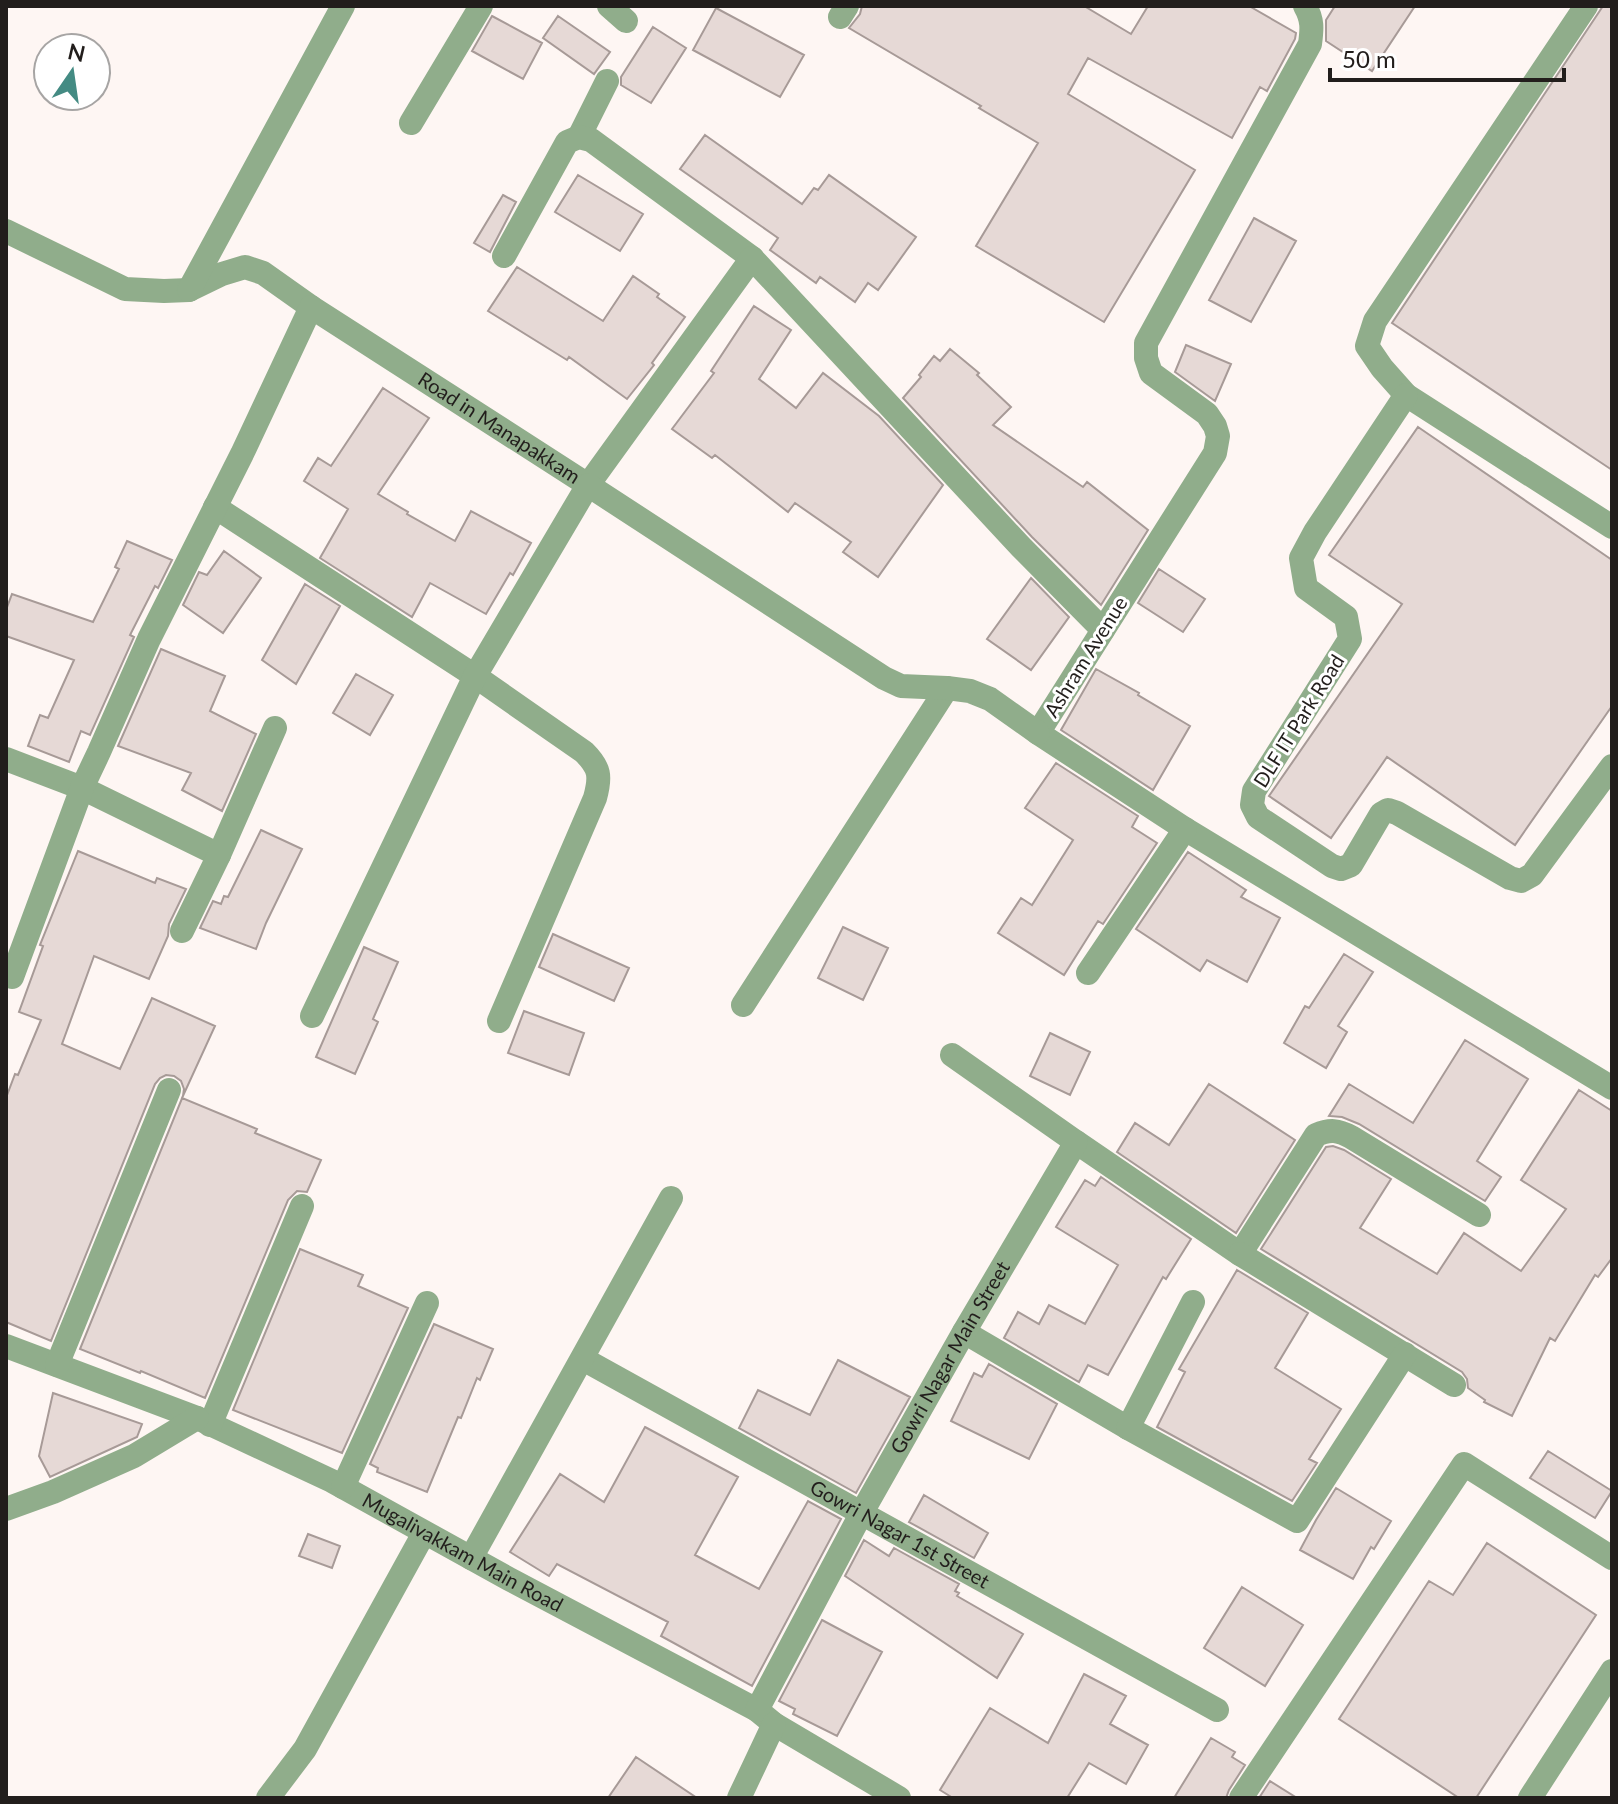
<svg xmlns="http://www.w3.org/2000/svg" width="1618" height="1804" viewBox="0 0 1618 1804" font-family="Lato,sans-serif">
<rect width="100%" height="100%" fill="#fef6f3"/>
<path fill="#e6d9d6" stroke="#a79a97" stroke-width="2" d="M 862,6 L 1084,6 L 1131,34 L 1148,6 L 1249,6 L 1296,33 L 1295,39 L 1267,91 L 1260,87 L 1232,138 L 1088,58 L 1068,94 L 1195,170 L 1104,322 L 976,246 L 1038,143 L 979,108 L 981,106 L 849,28 L 860,14 Z
M 1335,6 L 1415,6 L 1372,71 L 1326,41 L 1326,20 Z
M 1603,6 L 1612,6 L 1612,470 L 1392,323 Z
M 716,8 L 804,55 L 780,97 L 693,50 Z
M 492,16 L 542,43 L 523,79 L 472,51 Z
M 558,16 L 610,52 L 594,74 L 543,38 Z
M 653,27 L 686,48 L 651,103 L 621,85 L 621,77 Z
M 705,135 L 802,204 L 814,188 L 818,190 L 829,175 L 916,237 L 878,290 L 868,283 L 855,302 L 820,277 L 816,283 L 770,250 L 778,238 L 680,169 Z
M 578,175 L 643,214 L 620,251 L 555,212 Z
M 503,195 L 516,202 L 490,252 L 474,243 Z
M 1254,218 L 1296,241 L 1251,322 L 1209,300 Z
M 517,267 L 603,321 L 633,276 L 659,294 L 657,297 L 685,317 L 652,363 L 654,365 L 627,399 L 569,357 L 567,360 L 488,311 Z
M 754,306 L 791,330 L 759,379 L 796,408 L 823,373 L 879,416 L 943,485 L 878,577 L 843,552 L 851,542 L 795,503 L 788,512 L 715,455 L 712,458 L 672,429 L 714,373 L 711,371 Z
M 1186,345 L 1231,364 L 1215,401 L 1175,372 Z
M 950,349 L 979,373 L 977,375 L 1011,407 L 993,425 L 1083,487 L 1087,482 L 1148,530 L 1101,605 L 1032,537 L 903,398 L 921,377 L 919,375 L 934,356 L 940,361 Z
M 383,388 L 429,418 L 378,494 L 408,512 L 407,514 L 455,541 L 471,511 L 531,543 L 513,575 L 510,573 L 486,614 L 430,583 L 412,617 L 320,558 L 348,509 L 304,481 L 318,458 L 331,466 Z
M 1418,427 L 1612,560 L 1612,706 L 1515,845 L 1387,757 L 1331,838 L 1269,796 L 1402,604 L 1329,555 Z
M 127,541 L 172,560 L 158,588 L 155,586 L 130,635 L 134,637 L 90,735 L 81,731 L 69,762 L 28,746 L 40,715 L 48,718 L 74,660 L 6,636 L 6,610 L 12,594 L 93,622 L 119,569 L 115,567 Z
M 224,551 L 261,578 L 223,633 L 183,605 L 199,572 L 207,575 Z
M 1159,569 L 1205,599 L 1183,632 L 1138,603 Z
M 1031,578 L 1069,617 L 1031,670 L 987,639 Z
M 305,584 L 340,606 L 296,684 L 262,660 Z
M 161,649 L 225,676 L 210,711 L 256,734 L 222,811 L 182,790 L 191,773 L 118,746 Z
M 1096,669 L 1139,693 L 1138,695 L 1190,726 L 1153,790 L 1061,730 Z
M 356,674 L 393,695 L 370,735 L 333,713 Z
M 1056,763 L 1138,816 L 1132,827 L 1157,843 L 1103,924 L 1098,921 L 1064,975 L 998,933 L 1021,898 L 1032,905 L 1073,840 L 1025,808 Z
M 261,830 L 302,849 L 266,923 L 256,949 L 200,928 L 213,901 L 221,904 L 224,896 L 228,897 Z
M 78,851 L 155,883 L 157,878 L 186,889 L 169,924 L 168,936 L 149,979 L 94,956 L 62,1044 L 120,1069 L 152,998 L 215,1026 L 182,1098 L 257,1129 L 255,1133 L 321,1160 L 307,1192 L 297,1191 L 288,1200 L 205,1398 L 141,1371 L 140,1373 L 80,1349 L 183,1096 L 184,1089 L 181,1081 L 174,1076 L 166,1075 L 160,1078 L 155,1084 L 51,1341 L 6,1322 L 6,1098 L 15,1074 L 18,1075 L 41,1020 L 19,1012 L 43,946 L 40,945 Z
M 1188,852 L 1246,890 L 1241,897 L 1280,918 L 1247,982 L 1207,960 L 1200,971 L 1136,929 Z
M 843,927 L 888,948 L 863,1000 L 818,978 Z
M 553,934 L 629,968 L 614,1001 L 539,967 Z
M 364,947 L 398,962 L 373,1019 L 378,1022 L 355,1074 L 316,1057 Z
M 1344,954 L 1373,972 L 1338,1026 L 1347,1032 L 1326,1068 L 1284,1043 L 1305,1006 L 1309,1008 Z
M 524,1011 L 584,1033 L 569,1075 L 508,1053 Z
M 1050,1033 L 1090,1052 L 1070,1095 L 1030,1076 Z
M 1465,1040 L 1528,1079 L 1477,1161 L 1501,1177 L 1485,1201 L 1359,1124 L 1342,1117 L 1329,1116 L 1349,1084 L 1413,1123 Z
M 1209,1084 L 1295,1140 L 1236,1233 L 1117,1152 L 1135,1123 L 1169,1145 Z
M 1579,1090 L 1612,1111 L 1612,1258 L 1598,1277 L 1595,1275 L 1555,1341 L 1550,1338 L 1512,1416 L 1484,1402 L 1485,1400 L 1468,1388 L 1467,1379 L 1462,1372 L 1261,1249 L 1326,1147 L 1333,1146 L 1344,1150 L 1391,1179 L 1360,1228 L 1437,1274 L 1464,1233 L 1521,1271 L 1566,1209 L 1521,1180 Z
M 1101,1177 L 1191,1239 L 1166,1279 L 1163,1277 L 1108,1375 L 1088,1365 L 1079,1382 L 1004,1338 L 1018,1312 L 1039,1324 L 1049,1305 L 1085,1324 L 1118,1265 L 1056,1227 L 1085,1180 L 1095,1186 Z
M 300,1249 L 363,1275 L 358,1286 L 408,1308 L 342,1453 L 233,1410 Z
M 1237,1270 L 1308,1313 L 1275,1368 L 1341,1409 L 1309,1459 L 1317,1463 L 1292,1501 L 1157,1427 L 1185,1372 L 1179,1369 Z
M 434,1324 L 493,1349 L 480,1380 L 477,1378 L 461,1418 L 458,1417 L 427,1492 L 377,1472 L 378,1468 L 370,1464 Z
M 838,1360 L 910,1397 L 856,1493 L 739,1428 L 758,1390 L 810,1415 Z
M 989,1364 L 1057,1404 L 1029,1459 L 951,1421 L 974,1373 L 982,1377 Z
M 53,1393 L 142,1424 L 137,1437 L 50,1477 L 39,1456 Z
M 645,1427 L 738,1477 L 695,1555 L 759,1589 L 808,1501 L 841,1519 L 752,1686 L 661,1636 L 668,1622 L 557,1564 L 549,1576 L 510,1552 L 560,1474 L 604,1502 Z
M 1548,1451 L 1612,1491 L 1595,1518 L 1530,1478 Z
M 1336,1488 L 1391,1521 L 1374,1549 L 1371,1547 L 1353,1579 L 1300,1550 L 1316,1520 Z
M 924,1495 L 988,1533 L 974,1558 L 909,1522 Z
M 308,1534 L 340,1546 L 332,1568 L 299,1556 Z
M 864,1540 L 889,1556 L 894,1548 L 959,1584 L 955,1591 L 959,1593 L 957,1596 L 1023,1634 L 997,1678 L 845,1576 Z
M 1487,1543 L 1596,1615 L 1476,1798 L 1459,1798 L 1339,1719 L 1429,1581 L 1453,1595 Z
M 1242,1587 L 1303,1625 L 1265,1686 L 1204,1648 Z
M 822,1620 L 882,1652 L 837,1736 L 793,1714 L 795,1709 L 779,1701 Z
M 1084,1674 L 1126,1696 L 1110,1724 L 1148,1745 L 1126,1784 L 1089,1763 L 1067,1798 L 953,1798 L 940,1790 L 990,1708 L 1048,1743 Z
M 1211,1738 L 1235,1752 L 1232,1757 L 1245,1765 L 1229,1790 L 1226,1798 L 1174,1798 Z
M 636,1757 L 697,1798 L 608,1798 Z
M 1270,1781 L 1297,1798 L 1259,1798 Z"/>
<g fill="none" stroke-linecap="round" stroke-linejoin="round">
<g stroke="#90ad8b" stroke-width="24">
<path d="M 609,6 L 626,21"/>
<path d="M 1305,6 C 1313,20 1312,29 1310,44 L 1146,343 L 1146,358 L 1151,373 L 1207,414 L 1215,426 L 1218,436 L 1215,453 L 1038,733 L 1185,829 L 1612,1088"/>
<path d="M 1586,6 L 1375,321 L 1367,346 L 1382,368 L 1406,395 L 1612,527"/>
<path d="M 840,17 L 847,6"/>
<path d="M 411,123 L 481,6"/>
<path d="M 579,137 L 607,81"/>
<path d="M 6,231 L 125,289 L 164,291 L 189,290 L 222,274 L 245,267 L 263,273 L 311,307"/>
<path d="M 504,256 L 567,142 L 579,137 L 591,140 L 752,258"/>
<path d="M 189,290 L 343,6"/>
<path d="M 1406,395 L 1315,532 L 1301,558 L 1306,588 L 1346,617 L 1350,639 L 1254,791 L 1252,805 L 1258,817 L 1332,866 L 1341,869 L 1351,865 L 1381,814 L 1388,810 L 1397,813 L 1510,878 L 1521,881 L 1532,875 L 1612,766"/>
<path d="M 215,507 L 475,676 L 584,752 C 600,768 601,776 595,798 L 499,1021"/>
<path d="M 6,759 L 82,788 L 219,855"/>
<path d="M 182,931 L 219,855 L 275,728"/>
<path d="M 1088,973 L 1185,829"/>
<path id="s1" d="M 12,977 L 82,788 L 99,752 L 149,639 L 242,454 L 311,307 L 588,485 L 752,258 L 1021,547 L 1103,630"/>
<path d="M 743,1005 L 947,688"/>
<path d="M 312,1016 L 475,676 L 588,485 L 884,678 L 901,686 L 947,688 L 970,691 L 990,699 L 1038,733"/>
<path d="M 1076,1142 L 1240,1254 L 1316,1135 C 1330,1129 1338,1130 1351,1137 L 1479,1215"/>
<path d="M 1240,1254 L 1454,1385"/>
<path d="M 964,1332 L 1128,1428 L 1297,1521 L 1405,1354"/>
<path id="s2" d="M 6,1346 L 197,1418 L 332,1481 L 509,1579 L 757,1710 L 774,1724 L 899,1798"/>
<path id="s3" d="M 583,1359 L 1217,1710"/>
<path d="M 57,1365 L 169,1090"/>
<path d="M 210,1425 L 302,1206"/>
<path d="M 1128,1428 L 1193,1302"/>
<path d="M 343,1487 L 427,1303"/>
<path d="M 6,1509 L 53,1492 L 134,1456 L 197,1418"/>
<path d="M 471,1558 L 671,1198"/>
<path id="s4" d="M 757,1710 L 861,1514 L 964,1332 L 1076,1142 L 952,1055"/>
<path d="M 268,1798 L 305,1749 L 424,1533"/>
<path d="M 739,1798 L 774,1724"/>
<path d="M 1241,1798 L 1464,1464 L 1612,1558"/>
<path d="M 1530,1798 L 1612,1671"/>
</g>
</g>
<g text-anchor="middle" stroke-width="6" stroke-linejoin="round" paint-order="stroke">
<g font-size="20" fill="#221e1c" stroke="#fff">
<text dy="7" stroke="none"><textPath href="#s1" startOffset="958">Road in Manapakkam</textPath></text>
<text transform="translate(1086 657) rotate(-58)" y="7">Ashram Avenue</text>
<text transform="translate(1299 721) rotate(-58)" y="7">DLF IT Park Road</text>
<text dy="7" stroke="none"><textPath href="#s4" startOffset="402">Gowri Nagar Main Street</textPath></text>
<text dy="7" stroke="none"><textPath href="#s3" startOffset="362">Gowri Nagar 1st Street</textPath></text>
<text dy="7" stroke="none"><textPath href="#s2" startOffset="502">Mugalivakkam Main Road</textPath></text>
</g>
</g>
<rect width="1618" height="1804" fill="none" stroke="#221e1c" stroke-width="16"/>
<g transform="translate(72 72) rotate(13)"><circle r="38" fill="#ffffff" stroke="#a7a5a4" stroke-width="2"/>
<path d="M0-6L14 30L0 20L-14 30Z" fill="#448b83"/>
<text y="-12" font-size="22" font-weight="bold" text-anchor="middle" fill="#221e1c">N</text>
</g>
<path d="M1330 68v12h234v-12" fill="none" stroke="#221e1c" stroke-width="4"/>
<text x="1342" y="68" font-size="24" fill="#221e1c" stroke="#ffffff" stroke-width="6" paint-order="stroke">50 m</text>
</svg>
